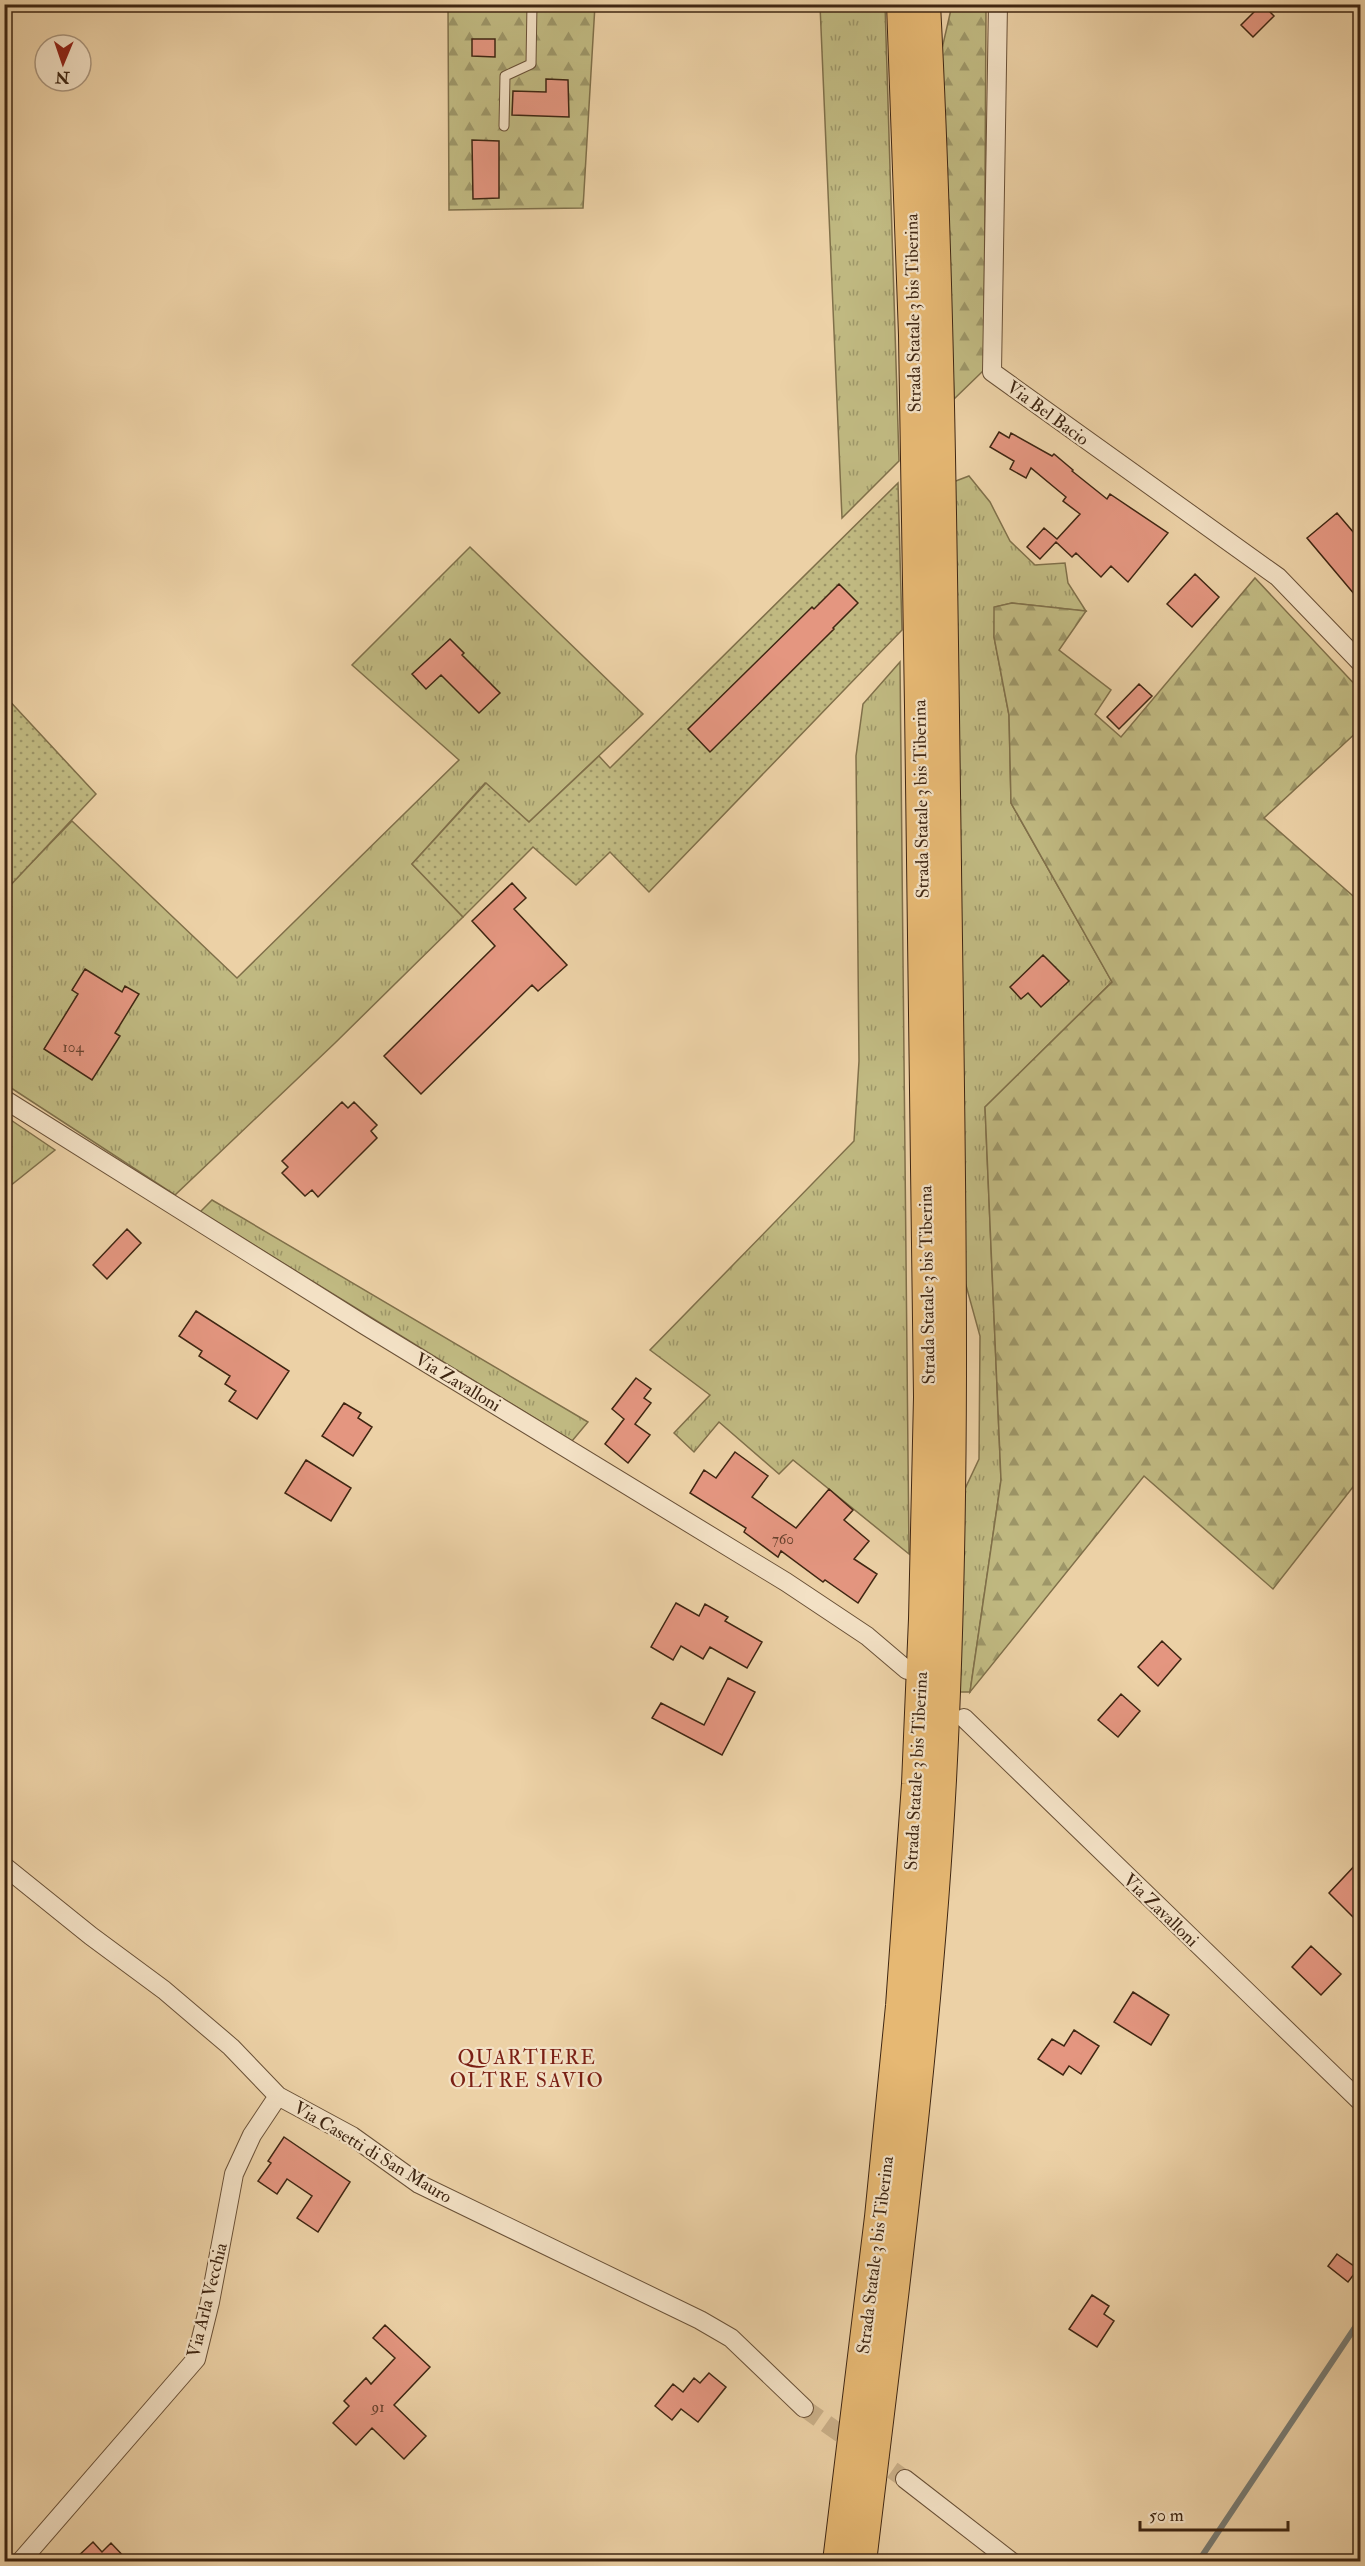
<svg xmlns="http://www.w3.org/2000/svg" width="1365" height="2566" viewBox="0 0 1365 2566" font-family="'IM FELL Double Pica',serif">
<defs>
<pattern id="grass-tufts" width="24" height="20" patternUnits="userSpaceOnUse" patternTransform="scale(1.5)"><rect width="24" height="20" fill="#c0b981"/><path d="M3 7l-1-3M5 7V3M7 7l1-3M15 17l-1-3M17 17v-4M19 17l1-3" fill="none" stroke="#9d9668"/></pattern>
<pattern id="forest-firs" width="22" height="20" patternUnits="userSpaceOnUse" patternTransform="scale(1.5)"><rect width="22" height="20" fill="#c0b981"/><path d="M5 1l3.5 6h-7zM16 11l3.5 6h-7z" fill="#9d9668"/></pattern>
<pattern id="garden-dots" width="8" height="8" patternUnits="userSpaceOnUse" patternTransform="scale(1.5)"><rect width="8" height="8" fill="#c0b981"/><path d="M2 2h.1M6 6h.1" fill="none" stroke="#9d9668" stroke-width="1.8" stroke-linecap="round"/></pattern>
</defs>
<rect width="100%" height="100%" fill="#ecd1a6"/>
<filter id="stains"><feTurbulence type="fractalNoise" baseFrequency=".00333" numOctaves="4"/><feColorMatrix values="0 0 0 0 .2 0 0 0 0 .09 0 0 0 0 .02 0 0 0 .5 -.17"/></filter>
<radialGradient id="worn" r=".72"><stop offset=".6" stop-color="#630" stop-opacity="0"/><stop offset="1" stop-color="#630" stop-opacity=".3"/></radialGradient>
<path fill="url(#grass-tufts)" stroke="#80704a" stroke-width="1.5" d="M 820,5 L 885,5 L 899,461 L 842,518 Z
M 969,476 L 990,502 L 1010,541 L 1035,565 L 1065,563 L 1068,583 L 1086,611 L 1012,603 L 995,607 L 994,637 L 1009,715 L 1011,803 L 1112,982 L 985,1107 L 1001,1480 L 970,1692 L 957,1692 L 964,1491 L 979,1459 L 980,1336 L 962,1271 L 953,482 Z
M 470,547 L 643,714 L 529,822 L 485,783 L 412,864 L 463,917 L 335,1043 L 175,1195 L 5,1084 L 4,891 L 72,821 L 237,978 L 459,760 L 352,665 Z
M 900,662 L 909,1554 L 793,1460 L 779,1474 L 719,1422 L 694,1452 L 674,1433 L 710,1395 L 650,1350 L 854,1141 L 859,1061 L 856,756 L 863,704 Z
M 5,1116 L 55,1150 L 5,1190 L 5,1115 Z
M 212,1200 L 588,1422 L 572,1441 L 200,1212 Z"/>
<path fill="url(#forest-firs)" stroke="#80704a" stroke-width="1.5" d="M 448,5 L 595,5 L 583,208 L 449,210 Z
M 952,5 L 986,5 L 984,370 L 954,399 L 941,53 Z
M 1255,578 L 1360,690 L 1360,729 L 1264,818 L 1360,902 L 1360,1478 L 1273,1589 L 1144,1476 L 970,1692 L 1001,1480 L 985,1107 L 1112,982 L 1011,803 L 1009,715 L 994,637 L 994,607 L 1012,603 L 1086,611 L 1059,650 L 1111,690 L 1095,714 L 1121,737 Z"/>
<path fill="url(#garden-dots)" stroke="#80704a" stroke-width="1.5" d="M 898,483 L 902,630 L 649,892 L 610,852 L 576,885 L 533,847 L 463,917 L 412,864 L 486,783 L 529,822 L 599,756 L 610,768 Z
M 5,696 L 96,794 L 5,891 Z"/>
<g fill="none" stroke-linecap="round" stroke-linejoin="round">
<path stroke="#787b73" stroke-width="6" d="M 4,2556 L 11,2562
M 1198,2562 L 1360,2320"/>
</g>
<path fill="#e49680" stroke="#3f2612" stroke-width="1.5" d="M 1262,4 L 1274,16 L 1253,37 L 1241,25 Z
M 472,39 L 495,39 L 495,57 L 472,56 Z
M 546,79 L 568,80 L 569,117 L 512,115 L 513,91 L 546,92 Z
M 472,140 L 499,141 L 499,198 L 473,199 Z
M 999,432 L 1009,438 L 1011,433 L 1052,456 L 1054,454 L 1073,470 L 1072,471 L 1107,499 L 1110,494 L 1168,533 L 1128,582 L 1111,566 L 1101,577 L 1076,553 L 1072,557 L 1056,542 L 1040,559 L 1027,547 L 1044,528 L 1057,539 L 1080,514 L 1063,501 L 1066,497 L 1031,468 L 1026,478 L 1010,469 L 1014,461 L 990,447 Z
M 1337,513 L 1360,540 L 1360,601 L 1307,538 Z
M 1195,574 L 1219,597 L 1192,627 L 1167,604 Z
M 839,584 L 858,603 L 833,628 L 834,629 L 710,752 L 688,729 L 812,607 L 814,609 Z
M 450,639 L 464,653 L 462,655 L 500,693 L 479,713 L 441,675 L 426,689 L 412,674 Z
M 1139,684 L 1152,696 L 1119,729 L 1107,717 Z
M 512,883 L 526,898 L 514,909 L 567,965 L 538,991 L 532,985 L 421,1094 L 384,1056 L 495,946 L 472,921 Z
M 1043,955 L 1069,981 L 1041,1007 L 1028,993 L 1021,999 L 1010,987 Z
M 85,969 L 122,992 L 125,986 L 139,994 L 115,1033 L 120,1036 L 92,1080 L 44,1049 L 78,994 L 72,990 Z
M 342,1102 L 348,1108 L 354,1102 L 377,1125 L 371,1131 L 377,1138 L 318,1197 L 312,1190 L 305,1196 L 282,1173 L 288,1167 L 282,1161 Z
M 127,1229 L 141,1243 L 107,1279 L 93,1265 Z
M 196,1311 L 289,1371 L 257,1419 L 229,1401 L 236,1391 L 225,1384 L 230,1376 L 199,1356 L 202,1351 L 179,1336 Z
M 636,1378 L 651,1389 L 644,1398 L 651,1403 L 635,1424 L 650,1435 L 628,1463 L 605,1444 L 624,1419 L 612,1409 Z
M 344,1403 L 361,1413 L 358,1418 L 372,1427 L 353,1456 L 322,1436 Z
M 735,1452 L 768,1476 L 752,1497 L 796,1528 L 829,1489 L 853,1510 L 844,1520 L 869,1541 L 854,1559 L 877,1574 L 858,1603 L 825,1580 L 823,1582 L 781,1551 L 778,1557 L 744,1532 L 746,1528 L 690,1493 L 704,1470 L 716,1478 Z
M 306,1460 L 351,1488 L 331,1521 L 285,1493 Z
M 676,1603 L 699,1616 L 705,1604 L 728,1617 L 725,1621 L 762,1642 L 747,1668 L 710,1647 L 703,1659 L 681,1646 L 673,1660 L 651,1647 Z
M 1162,1641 L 1181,1659 L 1158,1686 L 1138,1667 Z
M 728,1678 L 755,1692 L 722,1755 L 652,1718 L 661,1703 L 704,1725 Z
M 1121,1694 L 1140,1711 L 1118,1737 L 1098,1720 Z
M 1360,1860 L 1360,1924 L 1329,1893 Z
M 1311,1946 L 1341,1974 L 1321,1995 L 1292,1967 Z
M 1133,1992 L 1169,2015 L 1151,2045 L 1114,2022 Z
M 1074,2030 L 1099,2046 L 1081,2074 L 1069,2066 L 1063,2075 L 1038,2059 L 1052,2039 L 1064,2046 Z
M 284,2137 L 350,2182 L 318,2232 L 297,2218 L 312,2196 L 287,2179 L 277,2194 L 258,2181 L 271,2163 L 268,2161 Z
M 1337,2254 L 1358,2269 L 1348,2282 L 1328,2266 Z
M 1092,2295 L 1109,2306 L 1104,2314 L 1114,2321 L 1097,2347 L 1069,2329 Z
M 385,2325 L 430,2367 L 394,2405 L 426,2436 L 404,2459 L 372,2428 L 356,2445 L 333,2423 L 349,2406 L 344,2401 L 366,2378 L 371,2384 L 395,2358 L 373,2338 Z
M 709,2373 L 726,2387 L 698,2422 L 681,2409 L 672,2420 L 655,2406 L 673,2384 L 683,2392 L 694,2378 L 700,2383 Z
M 93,2542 L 102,2552 L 111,2543 L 129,2562 L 72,2562 Z"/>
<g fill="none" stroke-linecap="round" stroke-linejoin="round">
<path stroke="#c9af88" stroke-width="18" stroke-dasharray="18 9" stroke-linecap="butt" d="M 804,2408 L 905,2479"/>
<defs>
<path id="service" d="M 504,126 L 505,76 L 531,64 L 532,4"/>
<path id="minor" d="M 998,4 L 992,372 L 1278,577 L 1360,662
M 4,1099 L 366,1326 L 786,1582 L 867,1636 L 907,1670
M 964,1718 L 1360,2101
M 4,1866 L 91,1936 L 164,1990 L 231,2047 L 278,2096 L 352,2136 L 419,2184 L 700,2320 L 731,2338 L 804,2408
M 905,2479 L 1012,2562
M 20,2562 L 196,2359 L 210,2302 L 234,2174 L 252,2135 L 278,2096"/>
<path id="trunk" d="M 838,2562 L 880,2217 L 901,2006 L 917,1784 L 924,1619 L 929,1397 L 920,706 L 914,335 L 902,4
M 861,2562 C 892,2302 927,2042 941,1780 C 957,1476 950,1171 946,867 C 942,579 940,292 925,4"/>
</defs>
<use href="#service" stroke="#6a5137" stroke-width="11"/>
<use href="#minor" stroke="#6a5137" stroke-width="20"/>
<use href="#trunk" stroke="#3f2612" stroke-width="32"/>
<use href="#service" stroke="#f3e1c5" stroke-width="9"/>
<use href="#minor" stroke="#f3e1c5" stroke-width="18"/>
<use href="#trunk" stroke="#e6b873" stroke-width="30"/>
</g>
<g text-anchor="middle" stroke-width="4.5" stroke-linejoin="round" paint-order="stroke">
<g font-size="15" fill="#68422e">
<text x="73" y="1052">104</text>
<text x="783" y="1544">760</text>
<text x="378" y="2412">91</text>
</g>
<g font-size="18" fill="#3f2612" stroke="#f3e1c5">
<text transform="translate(913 313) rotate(-91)" y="6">Strada Statale 3 bis Tiberina</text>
<text transform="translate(1048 413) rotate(36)" y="6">Via Bel Bacio</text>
<text transform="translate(921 799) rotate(-91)" y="6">Strada Statale 3 bis Tiberina</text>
<text transform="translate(927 1285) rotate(-91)" y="6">Strada Statale 3 bis Tiberina</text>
<text transform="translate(458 1382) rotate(31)" y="6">Via Zavalloni</text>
<text transform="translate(916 1771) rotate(-87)" y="6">Strada Statale 3 bis Tiberina</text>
<text transform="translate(1161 1910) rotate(44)" y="6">Via Zavalloni</text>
<text transform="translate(373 2152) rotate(31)" y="6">Via Casetti di San Mauro</text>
<text transform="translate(875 2255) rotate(-83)" y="6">Strada Statale 3 bis Tiberina</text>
<text transform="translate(207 2300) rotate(-76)" y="6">Via Arla Vecchia</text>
</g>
<g font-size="20" letter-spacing="1.5" fill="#7a1f14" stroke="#f3e1c5">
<text x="527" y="2064">QUARTIERE<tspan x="527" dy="23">OLTRE SAVIO</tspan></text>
</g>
</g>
<rect width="1365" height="2566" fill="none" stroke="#ecd1a6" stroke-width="24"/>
<rect x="6" y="6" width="1353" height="2554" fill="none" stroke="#3f2612" stroke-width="3"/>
<rect x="12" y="12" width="1341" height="2542" fill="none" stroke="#3f2612" stroke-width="1.5"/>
<g transform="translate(63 63) rotate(182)"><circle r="28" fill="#f3e1c5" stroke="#ab967d" stroke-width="1.5"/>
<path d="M0-4.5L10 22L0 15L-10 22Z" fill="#8f2418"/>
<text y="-9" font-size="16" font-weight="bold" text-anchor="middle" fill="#3f2612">N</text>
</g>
<path d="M1140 2521v9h148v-9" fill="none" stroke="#3f2612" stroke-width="3"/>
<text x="1149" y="2521" font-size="18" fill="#3f2612" stroke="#f3e1c5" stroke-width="4.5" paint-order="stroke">50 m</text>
<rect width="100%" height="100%" filter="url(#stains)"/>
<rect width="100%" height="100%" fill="url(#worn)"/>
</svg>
